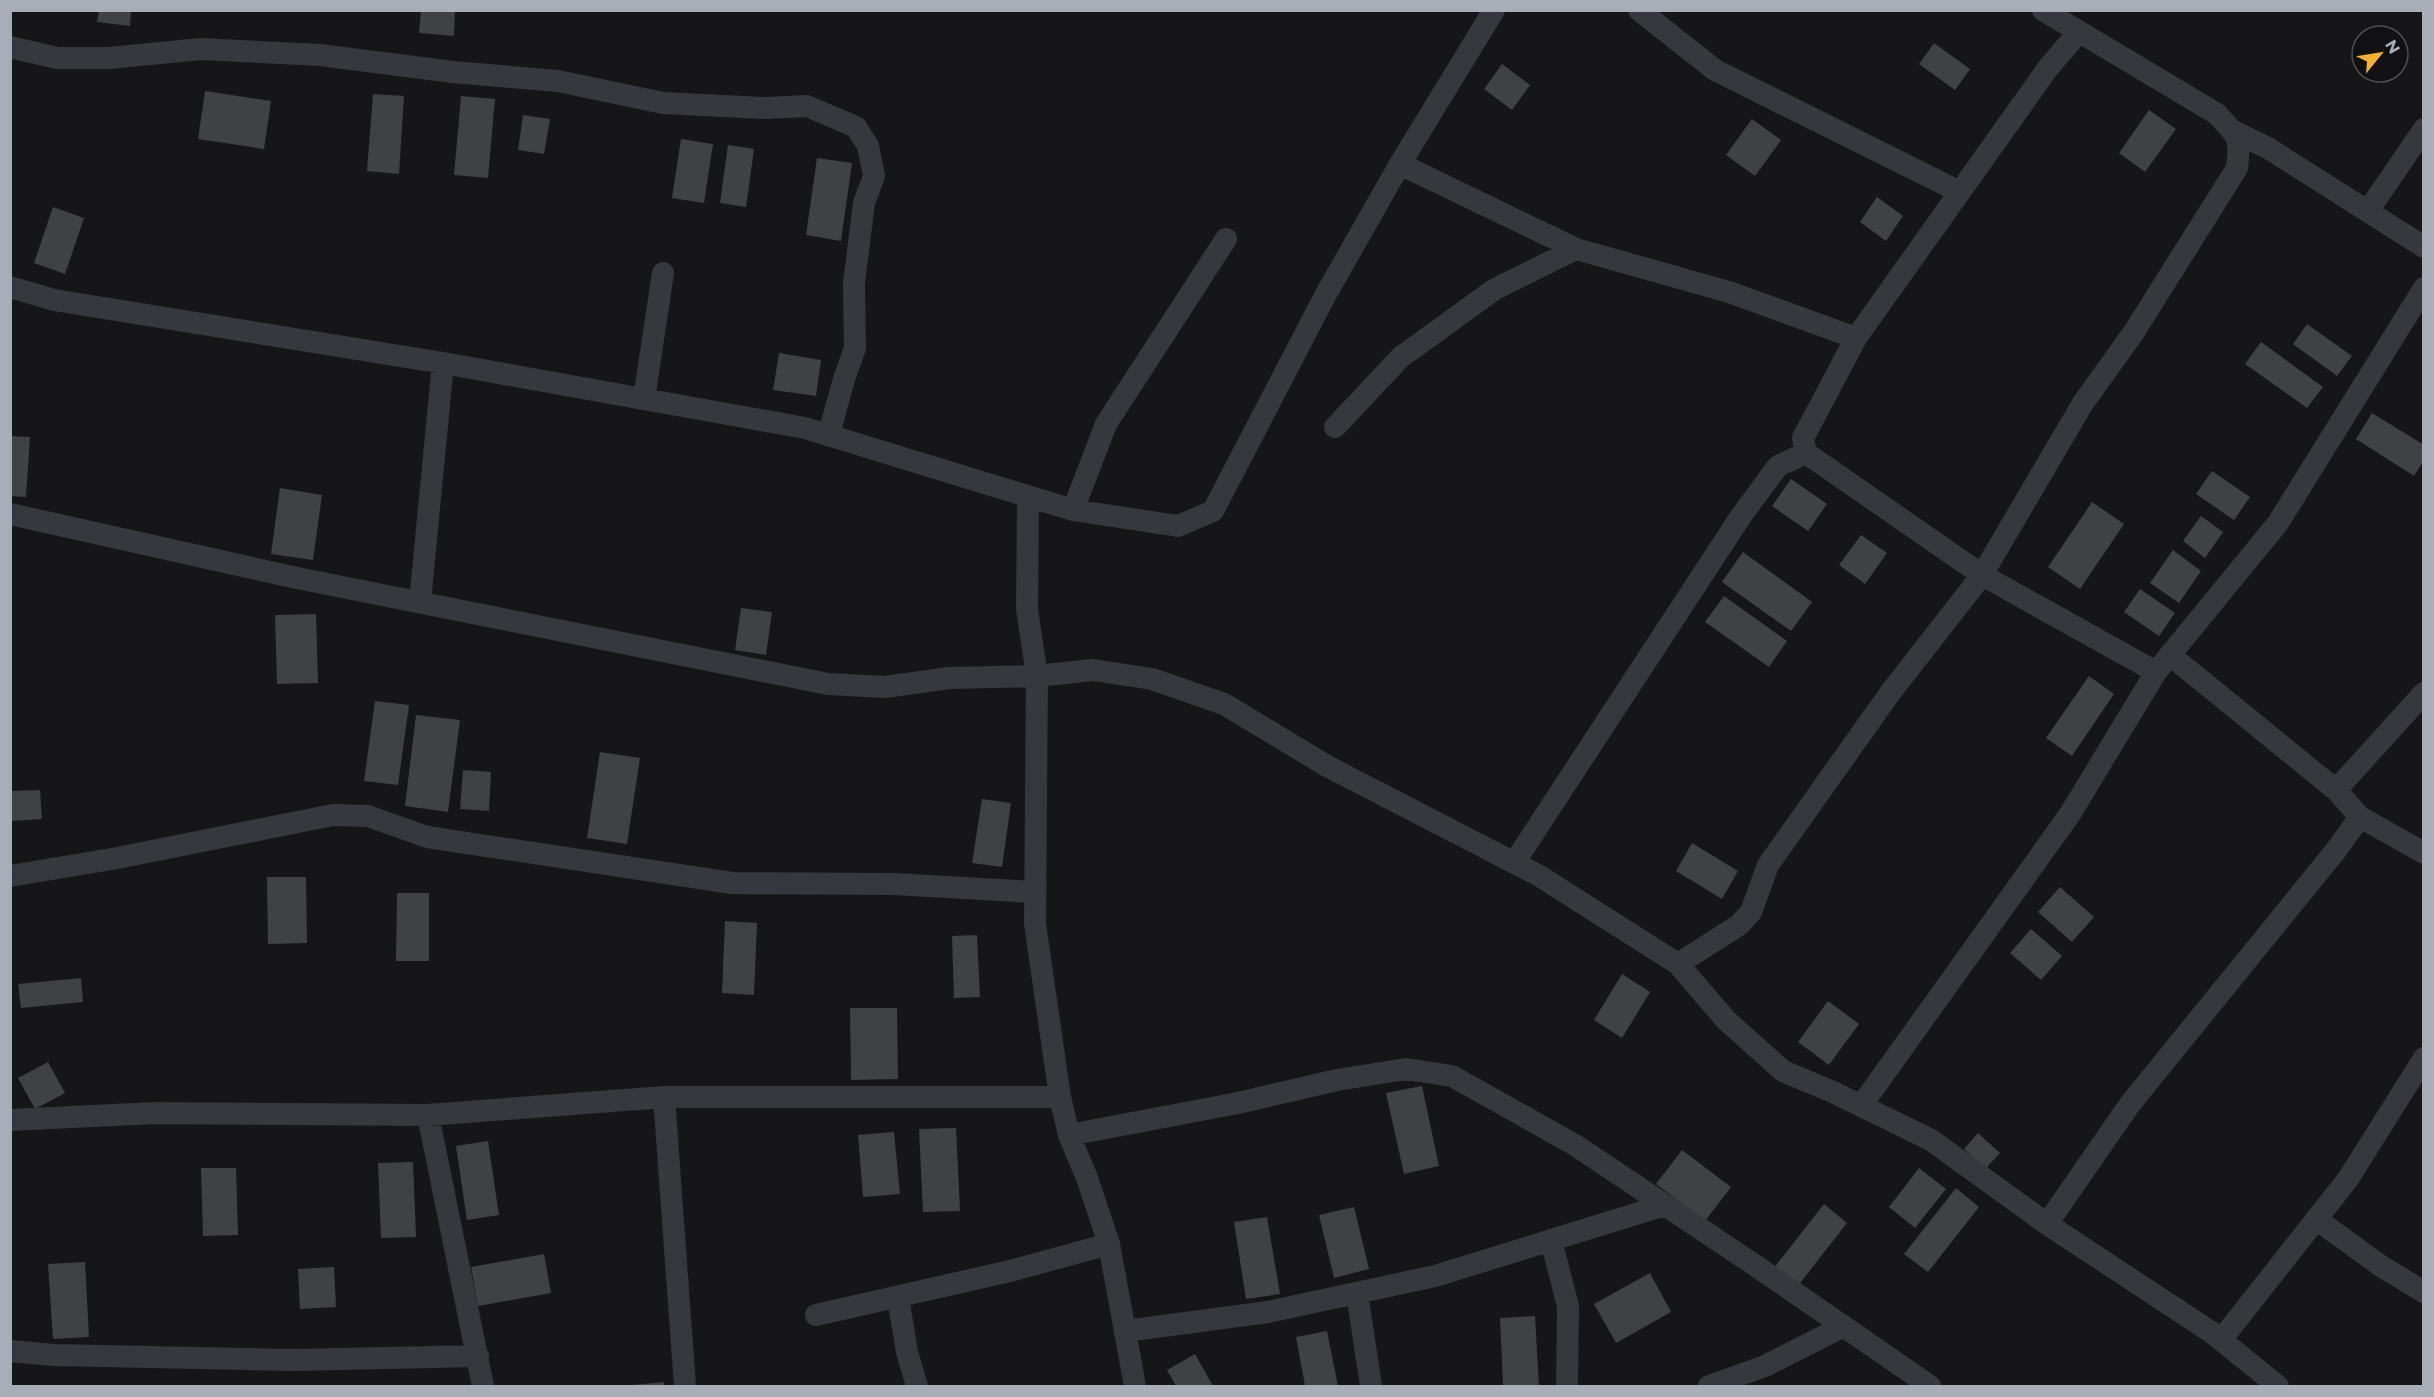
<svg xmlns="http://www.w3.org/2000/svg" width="2434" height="1397" viewBox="0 0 2434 1397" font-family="Montserrat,sans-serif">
<rect width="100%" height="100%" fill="#161618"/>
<path fill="#404145" d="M 99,10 L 131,10 L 130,26 L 97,22 Z
M 421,10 L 455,10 L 454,36 L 419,33 Z
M 1934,43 L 1970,69 L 1955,90 L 1919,64 Z
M 1502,64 L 1530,85 L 1512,110 L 1484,89 Z
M 205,91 L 271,101 L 264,149 L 198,139 Z
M 373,94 L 404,96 L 399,174 L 367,171 Z
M 461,96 L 495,99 L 488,178 L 454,175 Z
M 2149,110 L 2176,129 L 2145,172 L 2119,153 Z
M 523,115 L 550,119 L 544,154 L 518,150 Z
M 1752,119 L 1781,140 L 1755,176 L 1726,155 Z
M 681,139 L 713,144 L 704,203 L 672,198 Z
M 728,145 L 754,149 L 746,207 L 720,203 Z
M 817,158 L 852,163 L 841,241 L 806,235 Z
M 1877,197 L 1903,216 L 1886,241 L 1860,222 Z
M 53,207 L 84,218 L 65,274 L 34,263 Z
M 2307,324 L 2352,356 L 2337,376 L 2293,344 Z
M 2261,342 L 2323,387 L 2307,408 L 2245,364 Z
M 779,353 L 821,360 L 816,396 L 773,390 Z
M 2372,413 L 2424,445 L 2424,460 L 2414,476 L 2356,439 Z
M 10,436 L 30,437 L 26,497 L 10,496 Z
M 2212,471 L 2250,497 L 2234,520 L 2196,494 Z
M 1791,479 L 1827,504 L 1808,531 L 1772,506 Z
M 280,488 L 322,495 L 313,560 L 271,554 Z
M 2092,502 L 2124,524 L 2080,589 L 2048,567 Z
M 2201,516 L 2223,532 L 2205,558 L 2183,541 Z
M 1861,535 L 1887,553 L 1865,584 L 1839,565 Z
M 2173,550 L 2201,571 L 2179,603 L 2150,583 Z
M 1743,552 L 1812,602 L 1791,631 L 1722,582 Z
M 2140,589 L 2175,613 L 2159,636 L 2124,612 Z
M 1724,596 L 1787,641 L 1769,667 L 1705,622 Z
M 741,608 L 772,612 L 766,655 L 735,650 Z
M 316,614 L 318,683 L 277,684 L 275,615 Z
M 2089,676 L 2114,694 L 2072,756 L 2046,738 Z
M 375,701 L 409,705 L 398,785 L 364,781 Z
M 416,715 L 460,720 L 448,812 L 405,806 Z
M 600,752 L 640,758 L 627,844 L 587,838 Z
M 463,770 L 491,772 L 489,811 L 460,809 Z
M 40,790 L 42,819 L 10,821 L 10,791 Z
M 982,799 L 1011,803 L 1002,867 L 972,863 Z
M 1692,843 L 1738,871 L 1722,899 L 1676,871 Z
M 267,877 L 306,877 L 307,943 L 268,944 Z
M 2060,887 L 2094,917 L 2072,942 L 2038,912 Z
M 397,893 L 429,893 L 429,961 L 396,961 Z
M 725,921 L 757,923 L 754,995 L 722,993 Z
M 2031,929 L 2062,956 L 2041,980 L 2010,953 Z
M 977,935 L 980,997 L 954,998 L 952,936 Z
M 1622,974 L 1650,992 L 1622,1038 L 1594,1020 Z
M 81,978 L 83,1002 L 21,1008 L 18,984 Z
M 1828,1001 L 1859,1024 L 1829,1065 L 1798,1042 Z
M 850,1008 L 897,1008 L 898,1079 L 851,1080 Z
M 48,1062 L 65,1093 L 35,1109 L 18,1078 Z
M 1422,1086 L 1439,1166 L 1404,1174 L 1386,1093 Z
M 956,1128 L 960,1211 L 923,1212 L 919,1129 Z
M 894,1132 L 900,1194 L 863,1197 L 858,1135 Z
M 1978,1133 L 2000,1153 L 1986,1168 L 1964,1149 Z
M 488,1141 L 499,1215 L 467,1220 L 456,1146 Z
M 1682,1150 L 1731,1187 L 1705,1221 L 1656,1184 Z
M 413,1162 L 416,1237 L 381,1238 L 378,1163 Z
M 201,1168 L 236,1168 L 238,1235 L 203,1236 Z
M 1919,1168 L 1946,1189 L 1915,1228 L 1889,1207 Z
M 1956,1188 L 1979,1207 L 1928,1272 L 1904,1254 Z
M 1824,1204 L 1847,1223 L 1797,1287 L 1773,1269 Z
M 1354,1207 L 1369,1269 L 1334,1278 L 1319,1215 Z
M 1267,1217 L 1280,1294 L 1246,1299 L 1234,1222 Z
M 544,1254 L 551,1293 L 478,1306 L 471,1267 Z
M 85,1262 L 89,1337 L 53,1339 L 48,1264 Z
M 334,1267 L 336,1307 L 300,1309 L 298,1269 Z
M 1650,1273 L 1671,1312 L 1616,1343 L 1594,1304 Z
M 1535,1316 L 1539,1386 L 1503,1386 L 1500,1318 Z
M 1327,1331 L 1338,1386 L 1305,1386 L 1296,1337 Z
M 1195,1354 L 1213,1386 L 1176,1386 L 1167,1370 Z
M 664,1382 L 664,1386 L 632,1386 L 632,1385 Z"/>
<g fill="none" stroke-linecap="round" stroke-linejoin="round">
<path stroke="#37383d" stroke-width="22" d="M 1639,10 L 1715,70 L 1960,192
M 2078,33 L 2048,68 L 1856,338 L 1803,438 L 1806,453 L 1982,575 L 2156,672
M 10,47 L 57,58 L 109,58 L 201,49 L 320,55 L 453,72 L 558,81 L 663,103 L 765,108 L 807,106 L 856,127 L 868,146 L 874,176 L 864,203 L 854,283 L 855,348 L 844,379 L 829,434
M 2233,131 L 2268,148 L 2424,247
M 1400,164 L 1576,249 L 1729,292 L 1856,338
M 2368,211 L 2424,129
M 10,287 L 54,300 L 443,363 L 805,428 L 1073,510 L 1178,526 L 1213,511 L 1326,294 L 1400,164 L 1494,10
M 644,399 L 663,273
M 1335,427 L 1401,357 L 1495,289 L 1576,249
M 1028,497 L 1027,609 L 1037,676 L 1035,924 L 1060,1097 L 1069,1135 L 1087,1178 L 1109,1244 L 1135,1386
M 1073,510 L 1106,424 L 1226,239
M 10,514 L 297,578 L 828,684 L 885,687 L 949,678 L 1037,676 L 1093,670 L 1152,679 L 1224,704 L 1327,766 L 1538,875 L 1678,964 L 1726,1020 L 1783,1071 L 1833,1092 L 1931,1140 L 2047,1224 L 2211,1332 L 2278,1386
M 420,602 L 443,363
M 2170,655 L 2336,790 L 2360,817 L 2424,853
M 2336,790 L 2424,693
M 1514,863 L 1741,516 L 1778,466 L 1806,453
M 10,876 L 112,859 L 333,815 L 368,816 L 427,837 L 732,883 L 893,884 L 1035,892
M 1678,964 L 1739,925 L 1751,912 L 1768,865 L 1890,693 L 1982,575 L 2083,403 L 2134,332 L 2237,168 C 2241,137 2238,137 2217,114 L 2043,10
M 664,1097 L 685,1386
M 1861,1106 L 2070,814 L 2156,672 L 2278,523 L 2424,288
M 428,1115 L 483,1386
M 10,1120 L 155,1113 L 428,1115 L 664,1097 L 1060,1097
M 1069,1135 L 1238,1103 L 1337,1080 L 1406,1069 L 1452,1076 L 1575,1145 L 1759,1268 L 1930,1386
M 2316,1219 L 2381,1266 L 2424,1292
M 2047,1224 L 2130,1104 L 2337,849 L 2360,817
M 1551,1240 L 1568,1306 L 1567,1386
M 1357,1293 L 1371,1386
M 898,1297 L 907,1352 L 917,1386
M 816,1315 L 1010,1271 L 1109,1244
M 1125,1331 L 1268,1312 L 1435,1276 L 1665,1205
M 2221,1340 L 2348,1179 L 2424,1058
M 10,1351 L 54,1355 L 296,1360 L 478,1356
M 1709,1386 L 1765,1366 L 1842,1327"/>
</g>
<rect width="2434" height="1397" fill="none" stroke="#a8adb8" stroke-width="24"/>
<g transform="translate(2380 54) rotate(60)"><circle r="28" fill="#111113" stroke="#4d4f55" stroke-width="1.5"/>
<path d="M0-4.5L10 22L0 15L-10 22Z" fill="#f2b134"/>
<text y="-9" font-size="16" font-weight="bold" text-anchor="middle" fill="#a8adb8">N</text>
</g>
</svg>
